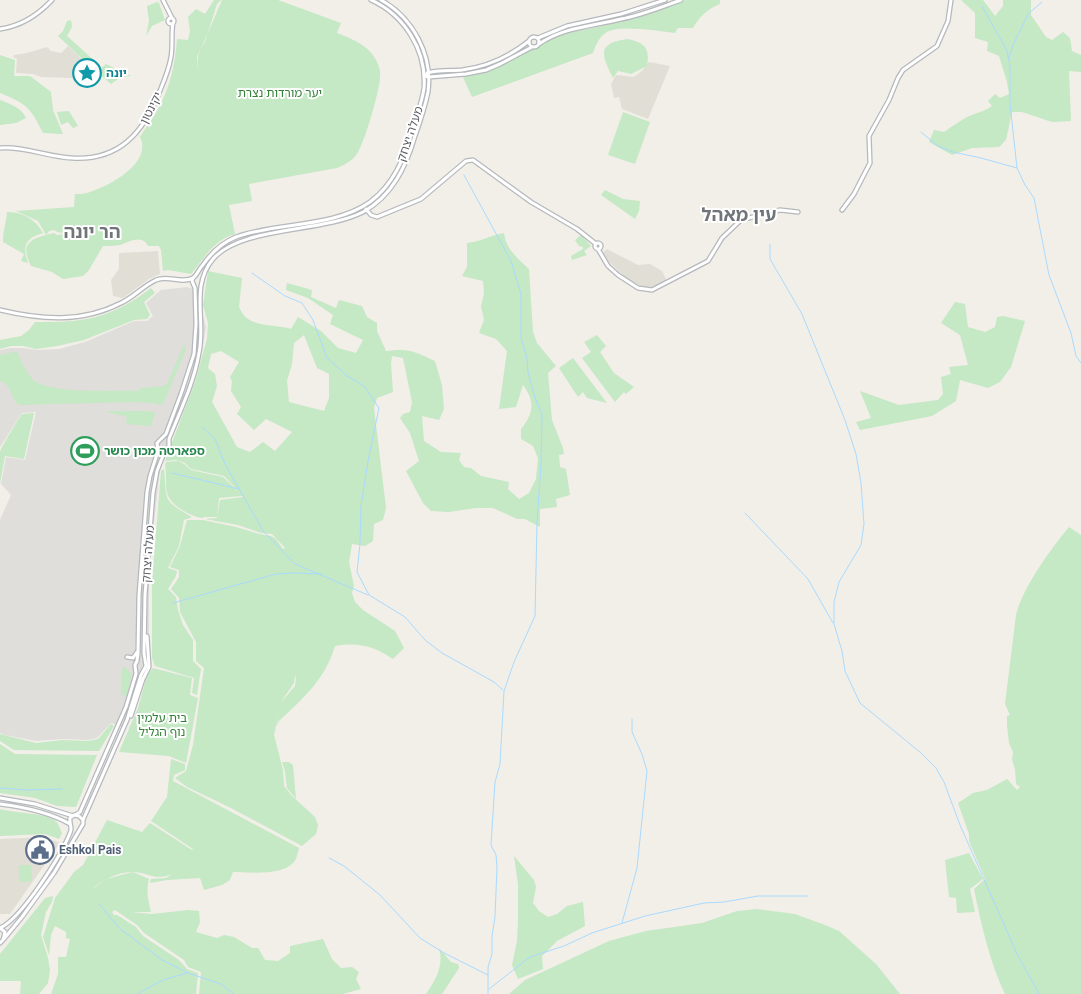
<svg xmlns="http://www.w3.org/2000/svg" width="1081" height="994" viewBox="0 0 1081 994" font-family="Roboto,'Noto Sans Hebrew',sans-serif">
<rect width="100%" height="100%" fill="#f1efe8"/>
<path fill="#e0deda" d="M 187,287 L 202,292 L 200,305 L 206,327 L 202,351 L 160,469 L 149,569 L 149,667 L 133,714 L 124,728 L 111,723 L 97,738 L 88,740 L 62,739 L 36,741 L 5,735 L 0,733 L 0,520 L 11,495 L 1,484 L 6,457 L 25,460 L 36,412 L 22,413 L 0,447 L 0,350 L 10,348 L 23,348 L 37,350 L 59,349 L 85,342 L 134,321 L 147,321 L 153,316 L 146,303 L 161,290 Z"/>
<path fill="#e1ded6" d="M 68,46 L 86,63 L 76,66 L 72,78 L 41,77 L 33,74 L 16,73 L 17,59 L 13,57 L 14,55 L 27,53 L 47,47 L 51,51 L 61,53 Z
M 649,62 L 670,66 L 648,119 L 622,109 L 619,97 L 614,98 L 611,84 L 616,75 L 634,77 L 642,71 Z
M 607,249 L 638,265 L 650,264 L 662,271 L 667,281 L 654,287 L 647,288 L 629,281 L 607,260 L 603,252 Z
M 158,251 L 160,274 L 149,279 L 123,298 L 113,296 L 111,280 L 119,269 L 119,253 Z
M 44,837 L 60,843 L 10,914 L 0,914 L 0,839 Z"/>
<path fill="#c5e8c5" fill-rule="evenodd" d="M 214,0 L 221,0 L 217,4 L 205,42 L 197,56 L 198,70 L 198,56 L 222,0 L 278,0 L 341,23 L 337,33 C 354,40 369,45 377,62 C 379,66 381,72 380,77 C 380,89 365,141 358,152 C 354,160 346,164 337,168 L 249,184 L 252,201 L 229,205 L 235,234 C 215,239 204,258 191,274 L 168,270 L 163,271 L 161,250 L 159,246 L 148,246 C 142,234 129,242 120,245 C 115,246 108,246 103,246 L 89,270 L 83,276 L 63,279 L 52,272 L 31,266 C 18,241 34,238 54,233 L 57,235 L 81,232 L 83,230 C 73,232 63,236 54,230 L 49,231 L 46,235 L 38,221 L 16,211 L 74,207 L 75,194 C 80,194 85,194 90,192 C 109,186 153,163 140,137 C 145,128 152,120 157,111 C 170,88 175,65 177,39 L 188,40 L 190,31 L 188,17 L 196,9 L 205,14 Z
M 686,0 L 720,0 L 720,4 C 707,9 700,16 693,28 L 678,28 L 675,33 C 660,31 622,25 609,31 C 600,35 596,44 593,53 L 472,97 L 462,75 L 481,72 L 514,59 L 542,40 L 567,33 L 602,26 Z
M 961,0 L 983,0 L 995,16 L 1003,6 L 1003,0 L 1031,0 L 1031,15 L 1046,37 L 1052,40 L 1063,32 L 1070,38 L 1072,51 L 1081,55 L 1081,72 L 1069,71 L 1071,121 L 1052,122 L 1022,112 L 1012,112 L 1006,140 L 999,147 L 972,148 L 952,155 L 929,142 L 934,130 L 944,132 C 952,126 960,121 969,116 C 979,112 983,112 992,106 L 988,101 L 995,94 L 1000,98 L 1009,94 L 1007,82 L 999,56 L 987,51 L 988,42 L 975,38 L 975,13 Z
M 157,2 L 159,3 L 165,20 L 152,26 L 146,36 L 149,21 L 147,6 Z
M 71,20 L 72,27 L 67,36 L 98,64 L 93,69 L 58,36 L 63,31 L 67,21 Z
M 628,39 C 645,43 650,48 647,66 L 631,74 L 618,71 L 613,78 C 601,54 597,43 628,39 Z
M 0,55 L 15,60 L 14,76 L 30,76 L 51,92 L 53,110 L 63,134 L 43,133 C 30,107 27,104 0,93 Z
M 106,64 L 131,76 L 121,77 L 111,84 L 97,72 Z
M 0,100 C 10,104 22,108 26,118 L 16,123 L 0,125 Z
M 69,111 L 78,126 L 73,128 L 68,122 L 61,125 L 57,112 Z
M 623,112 L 650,122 L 635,164 L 608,155 Z
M 605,190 L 623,199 L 640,201 L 639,211 L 635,219 L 601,195 Z
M 7,212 C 23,212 35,219 43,233 C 25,238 22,247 28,263 L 21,261 L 24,254 L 3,242 C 3,230 6,223 7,212 Z
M 504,233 C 506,249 517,258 529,269 L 533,332 L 537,343 L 556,366 L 548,373 L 552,420 L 563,448 L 564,454 L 559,455 L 560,467 L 566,469 L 570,495 L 556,499 L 557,507 L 540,509 L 540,527 L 525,519 L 517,519 L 493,508 L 476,508 L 449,512 L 431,511 L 423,503 L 406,471 L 419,461 L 410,433 L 400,418 L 403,414 L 410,412 L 412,402 L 403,358 L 392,356 L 391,364 L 393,392 L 377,398 L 374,408 L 386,508 L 383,520 L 374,524 L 373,541 L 365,546 L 352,544 L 349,562 L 354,586 L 352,593 L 355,602 L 363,610 L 395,631 L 404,648 L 393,659 C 373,646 359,642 335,646 C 325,679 304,698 279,721 L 275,729 L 283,700 L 295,686 L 296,678 L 295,675 L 294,683 L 283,699 L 274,735 L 283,770 L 284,786 L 292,796 L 315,817 L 318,825 L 316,834 L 302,846 L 231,808 L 187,787 L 175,778 L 186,771 L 193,745 L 204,668 L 196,661 L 196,642 L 180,612 L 179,598 L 171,589 L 179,577 L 179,570 L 170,567 L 180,546 L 187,520 L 203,520 L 236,527 L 259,534 L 271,536 L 276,539 L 283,549 L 285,548 L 272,534 L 261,533 L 238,525 L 205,519 L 217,518 L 220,500 L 243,497 L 242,496 L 219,498 L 217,517 L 204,517 L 202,518 C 190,516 171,506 167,493 C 165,485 167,474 165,465 L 166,462 L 178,461 L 184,464 L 191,470 L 223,477 L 241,494 L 224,476 L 191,469 L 185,463 L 176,460 L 165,461 L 195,382 L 207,339 L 208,323 L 203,305 L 208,271 L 242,278 L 239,307 C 241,311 244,317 248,319 C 260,327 278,325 291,329 L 298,317 L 321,331 L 338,348 L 356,353 L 363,340 L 330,324 L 333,315 L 308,298 L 286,290 L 287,283 L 312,290 L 311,297 L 336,308 L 339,300 L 362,306 L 367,317 L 377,323 L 377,331 L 386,351 C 409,348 414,351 435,361 L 442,385 L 444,409 L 439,420 L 422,416 L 424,441 L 441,452 L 461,453 L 459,460 L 464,467 L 471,468 L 481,476 L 509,482 L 508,489 L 519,499 L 529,493 L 536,479 L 538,458 L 533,446 L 521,439 L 521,429 C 534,413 535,401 523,385 L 516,407 L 499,409 L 507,351 L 496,339 L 479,333 L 484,320 L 481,306 L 484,294 L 483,281 L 462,276 L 467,267 L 467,243 C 480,242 491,235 504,233 ZM 304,335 L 317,368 L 329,374 L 329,398 L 324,411 L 289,402 L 287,381 L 292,364 L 294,343 ZM 221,351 L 239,362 L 230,377 L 232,381 L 231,391 L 241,407 L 237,414 L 254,430 L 266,419 L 292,432 L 275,451 L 263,442 L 250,452 L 237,447 L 212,402 L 217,386 L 215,374 L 208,368 L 211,354 Z
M 581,235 L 591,246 L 584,251 L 587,255 L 572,260 L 571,256 L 583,249 L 583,247 L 579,246 L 575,240 Z
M 151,288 L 155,293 L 144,302 L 150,315 L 147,319 L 134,320 L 84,340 L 57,346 L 36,349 L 23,346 L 11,346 L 0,349 L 0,340 L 21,336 L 29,330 L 35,322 C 84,323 112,318 151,288 Z
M 955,302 L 965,304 L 968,327 L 985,332 L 995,327 L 997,317 L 1003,316 L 1025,321 L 1011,367 L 1000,382 L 988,388 L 960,380 L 956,401 L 932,416 L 860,430 L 856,422 L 871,418 L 860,391 L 899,405 L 938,400 L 943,394 L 941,377 L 951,374 L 949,367 L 968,365 L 960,335 L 941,323 Z
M 597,335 L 606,346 L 600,352 L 614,373 L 634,387 L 626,394 L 624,392 L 615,402 L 582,358 L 591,352 L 584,342 Z
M 184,344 L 186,349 L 164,402 L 160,405 L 152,403 L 133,402 L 19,405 C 10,399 13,385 0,381 L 0,355 L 14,352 L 18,352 C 19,359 30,379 36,382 C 58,394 113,390 140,391 L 140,388 L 164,386 L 167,384 Z
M 573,358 L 607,403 L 587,398 L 583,392 L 578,397 L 559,368 Z
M 104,411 L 146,411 L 154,412 L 155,414 L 151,426 L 126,424 L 127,417 Z
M 34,413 L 24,459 L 5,456 L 0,484 C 0,474 0,462 0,452 C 0,449 19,418 22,414 Z
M 164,469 C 167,501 162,500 192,517 L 184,520 L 179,546 L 168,568 L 177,571 L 176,576 L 168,589 L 176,597 L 178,610 L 183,625 L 193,640 L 193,661 L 201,669 L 197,695 L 192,693 L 194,678 L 155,666 L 152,658 L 152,582 L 161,471 Z
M 1069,527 L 1081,535 L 1081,994 L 1005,994 C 990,963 981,924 974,889 L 985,879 L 969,841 L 969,834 L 958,803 L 973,793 L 987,790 L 1007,779 L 1017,790 L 1020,787 L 1016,784 L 1015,769 L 1012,760 L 1013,752 L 1009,743 L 1007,725 L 1007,716 L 1010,715 L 1005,704 L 1016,615 C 1023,587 1050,550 1069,527 Z
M 123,666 L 132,674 L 127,696 L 121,695 C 122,687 121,671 123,666 Z
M 153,668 L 192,678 L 190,695 L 198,698 L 186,763 L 169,756 L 119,752 L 138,708 L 147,675 Z
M 111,724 L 114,726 L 99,751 L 14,750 L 0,741 L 0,734 L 36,743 L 62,740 L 88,741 L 98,739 Z
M 0,744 L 15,754 L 97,755 L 76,807 L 57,806 L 35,798 L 0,793 Z
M 171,759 L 185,764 L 185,770 L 174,775 L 173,781 L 299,848 C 298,851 297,856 296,859 C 286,877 250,872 233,872 L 230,880 L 222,885 L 204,890 L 200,878 L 167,880 L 150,883 L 151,879 L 166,878 L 172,874 C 154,881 150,873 134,872 C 119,871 101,880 91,890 L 106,879 L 133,872 L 149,879 C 146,891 148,900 151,912 L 131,912 L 152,914 L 188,910 L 199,911 L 200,922 L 196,932 L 217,938 L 224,935 L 234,937 L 252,948 L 258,948 L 265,960 L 278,961 L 290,953 L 290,946 L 323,939 L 332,959 L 341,968 L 352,967 L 359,972 L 356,979 L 361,989 L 343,994 L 199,994 L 201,972 L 188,967 L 184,960 L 144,933 L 137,925 L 115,910 L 112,912 L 114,915 L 117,915 L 136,927 L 143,936 L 179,960 L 187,969 L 198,973 L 196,994 L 51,994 L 58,974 L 58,957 L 66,957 L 70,939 L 66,938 L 66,932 L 55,926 L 51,935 L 49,955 L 43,937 L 55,898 L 74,872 L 83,865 L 107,820 L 142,832 L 150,823 L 192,850 L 193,849 L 151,821 L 167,797 Z
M 289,762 L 293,765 L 296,799 L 287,788 L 285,771 L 282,762 Z
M 0,809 C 14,813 44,813 54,820 C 59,823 60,829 62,833 L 59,839 L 45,834 L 0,836 Z
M 969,853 L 983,879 L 970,889 L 975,912 L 957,913 L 956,898 L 949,897 L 945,860 Z
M 514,856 L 534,880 L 536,887 L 533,903 L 539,911 L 548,917 L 557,914 L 567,906 L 583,902 L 585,926 L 557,941 L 542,956 L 543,969 L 518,979 L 512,965 L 517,941 L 518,921 L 518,884 Z
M 19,865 L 31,865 L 32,881 L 19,882 Z
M 53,896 L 52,902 L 46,912 L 41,935 L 48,958 L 50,970 L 48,983 L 39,994 L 20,994 L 21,981 L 0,981 L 0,954 L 45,898 Z
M 757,909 L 795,914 L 825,925 L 839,931 L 876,964 L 900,994 L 509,994 L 525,980 L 609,941 L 646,931 L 702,923 L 737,911 Z
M 439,948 L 451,962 L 458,964 L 459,968 L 442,994 L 426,994 C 436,980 444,965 439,948 Z"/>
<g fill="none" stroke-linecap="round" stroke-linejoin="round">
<path stroke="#aadaff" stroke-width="1" d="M 982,6 L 1007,51 L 1010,66 L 1010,104 L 1017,168 L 1025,185 L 1034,198 L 1049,275 L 1071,333 L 1076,356 L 1081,363
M 1009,58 L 1013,45 L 1028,14 L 1042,2
M 921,132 L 938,146 L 953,152 L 981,158 L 1017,168
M 464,175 L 511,261 L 521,294 L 521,338 L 527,358 L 528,372 L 535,398 L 542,414 L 541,465 L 537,522 L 535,616 L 514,662 L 504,691 L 500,764 L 495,782 L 491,845 L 496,855 L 497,867 L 495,917 L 492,936 L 492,954 L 488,967 L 488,994
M 770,244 L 770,259 L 802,314 L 845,420 L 856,454 L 861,483 L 864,524 L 861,545 L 839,582 L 834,602 L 834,624 L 842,651 L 845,671 L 860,703 L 921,753 L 936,768 L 944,782 L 960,825 L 1017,954 L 1039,994
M 252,273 L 285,296 L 302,303 L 313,320 L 327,358 L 347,376 L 364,386 L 379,408 L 368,461 L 361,506 L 360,544 L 357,572 L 369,595 L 405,617 L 425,640 L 442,653 L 494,682 L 503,690
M 202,427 L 215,439 L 225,464 L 263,531 L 295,564 L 368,595
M 172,473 L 239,489
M 745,513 L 808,579 L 833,623
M 173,603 L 276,574 L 293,573 L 321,574
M 0,788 L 27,790 L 62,789
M 329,858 L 344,866 L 380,895 L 420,938 L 444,953 L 488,975
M 99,904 L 120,929 L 162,960 L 188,973 L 221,984 L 234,994
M 622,923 L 637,868 L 647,771 L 642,754 L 632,732 L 632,719
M 489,989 L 530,957 L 564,946 L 592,933 L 645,916 L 704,903 L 724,902 L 758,896 L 808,896
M 137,994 L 163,980 L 187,973"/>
<defs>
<path id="tertiary" d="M 163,0 L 172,18
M168 21a3 3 0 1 1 6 0a3 3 0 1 1-6 0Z
M 0,29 C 21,26 38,15 52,0
M529 42a5 5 0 1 1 10 0a5 5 0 1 1-10 0Z
M 538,38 L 567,26 L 621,14 L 665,0
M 539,44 C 563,27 594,26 621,19 C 642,15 661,7 681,0
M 427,73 C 438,70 451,71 462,70 C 486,67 510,56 529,41
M 424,75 L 429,77 L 466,74 L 486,70 L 500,64 L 532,47
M 0,148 C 24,146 48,157 72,158 C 119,161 143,133 159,93 C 164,81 169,70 171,57 C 173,45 171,34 173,23
M 366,209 L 371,215 L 377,217 L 421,199 L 466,161 L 473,160 L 531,202 L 577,229 L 596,244
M 842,210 L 854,194 L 870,163 L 869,136 L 889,100 L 898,78 L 903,70 L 937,46 L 948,21 L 951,0
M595 246a3 3 0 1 1 6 0a3 3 0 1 1-6 0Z
M 598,249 L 608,266 L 618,275 L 638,288 L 652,290 L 708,261 L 722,238 L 741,220 L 780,210 L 798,212
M 0,310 C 42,320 82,323 121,303 C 134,297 143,286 156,280 C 168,275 182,284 193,278 C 197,275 199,269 202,266 C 211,253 221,243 236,237 C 277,222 333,228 370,202 C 394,184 404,158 412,132 C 416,117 422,103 424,88 C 427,50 404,15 371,0
M 127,657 L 133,658 L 137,652
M 131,716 L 143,679 L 149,667 L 147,636
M 75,815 L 80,812 L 126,707 L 136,674 L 135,665 L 137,661 L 138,653 L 139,595 L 147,492 L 150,476 L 158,451 L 157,443 L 166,434 L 181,394 L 194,354 L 196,324 L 195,288 L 192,281 L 193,278
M 83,820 L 127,720 L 141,675 L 146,666 L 144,653 L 145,595 L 153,493 L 157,471 L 164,453 L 169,446 L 169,439 C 180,411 194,383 199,353 C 206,321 190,286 213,259 C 241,226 322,233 363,212 C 392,196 406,167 415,136 C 420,122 425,107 428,92 C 433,55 413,18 381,0"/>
<path id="secondary" d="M 0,798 L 35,804 L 73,816
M 0,804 C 24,807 49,812 70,824
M 0,943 L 3,940 L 22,917 L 54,873 L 83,824 L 83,820 L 79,816 L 74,815 L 70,818 C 69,824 73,828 70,833 C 61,856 21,919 0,928 L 5,932 L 3,940"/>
</defs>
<use href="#tertiary" stroke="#b5b8bc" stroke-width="5.5"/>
<use href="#secondary" stroke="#b6babf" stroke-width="5.5"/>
<use href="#tertiary" stroke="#fff" stroke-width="3"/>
<use href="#secondary" stroke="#fff" stroke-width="3"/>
</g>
<defs>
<symbol id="sight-ring" viewBox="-11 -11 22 22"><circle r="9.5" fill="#fff" stroke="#0f9aa8" stroke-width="1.5"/><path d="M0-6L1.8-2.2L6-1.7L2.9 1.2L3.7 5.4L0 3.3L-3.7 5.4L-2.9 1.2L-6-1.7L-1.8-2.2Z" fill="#0f9aa8"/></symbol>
<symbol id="stadium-ring" viewBox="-11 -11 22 22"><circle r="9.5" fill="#fff" stroke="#2e9e5b" stroke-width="1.5"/><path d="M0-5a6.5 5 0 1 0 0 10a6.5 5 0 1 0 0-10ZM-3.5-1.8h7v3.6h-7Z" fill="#2e9e5b"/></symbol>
<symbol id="civic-ring" viewBox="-11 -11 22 22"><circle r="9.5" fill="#fff" stroke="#5c6f8a" stroke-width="1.5"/><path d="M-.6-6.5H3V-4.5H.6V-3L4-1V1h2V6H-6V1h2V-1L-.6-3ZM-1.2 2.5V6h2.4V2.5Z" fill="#5c6f8a"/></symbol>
</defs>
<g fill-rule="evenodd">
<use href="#sight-ring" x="71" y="57" width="32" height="32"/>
<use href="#stadium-ring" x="69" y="435" width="32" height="32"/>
<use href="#civic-ring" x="24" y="834" width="32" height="32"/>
</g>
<g text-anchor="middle" stroke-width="4" stroke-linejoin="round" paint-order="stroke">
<g font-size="12" font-weight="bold" fill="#0d838f" stroke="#fff" text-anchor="start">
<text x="106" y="77">יונה</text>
</g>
<g font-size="12" fill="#348238" stroke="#fff">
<text x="280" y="97">יער מורדות נצרת</text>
<text x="162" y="722">בית עלמין<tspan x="162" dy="14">נוף הגליל</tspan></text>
</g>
<g font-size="12" fill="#5f6368" stroke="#fff">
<text transform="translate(151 108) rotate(-63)" y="4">יקינטון</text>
<text transform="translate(410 134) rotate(-71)" y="4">מעלה יצחק</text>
<text transform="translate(148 554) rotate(-86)" y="4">מעלה יצחק</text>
</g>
<g font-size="12" font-weight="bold" fill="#27864d" stroke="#fff" text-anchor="start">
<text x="104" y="455">ספארטה מכון כושר</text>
</g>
<g font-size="12" font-weight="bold" fill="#4e5e75" stroke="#fff" text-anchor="start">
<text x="59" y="854">Eshkol Pais</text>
</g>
<g font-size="18" font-weight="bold" fill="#70757a" stroke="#fff">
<text x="739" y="221">עין מאהל</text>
<text x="92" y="238">הר יונה</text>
</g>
</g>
</svg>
